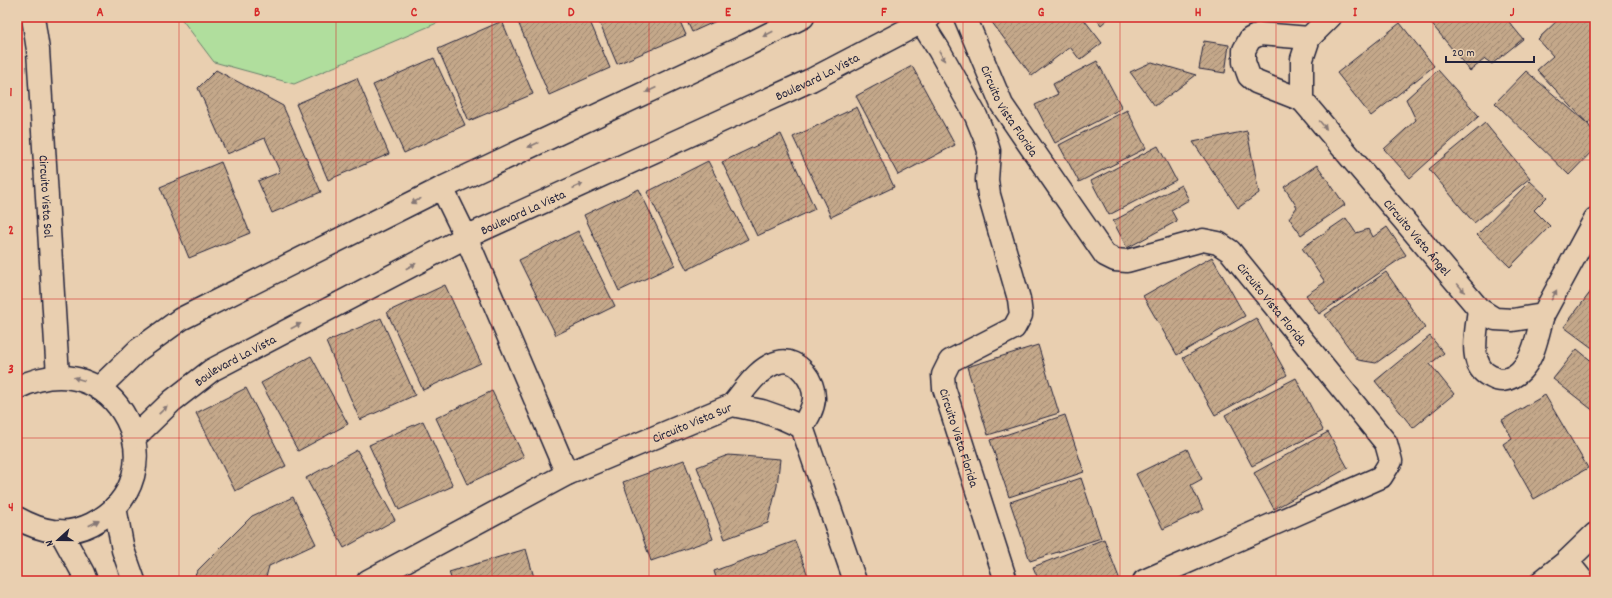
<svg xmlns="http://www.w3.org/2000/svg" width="1612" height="598" viewBox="0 0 1612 598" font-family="Dekko,sans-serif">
<defs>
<pattern id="building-hatch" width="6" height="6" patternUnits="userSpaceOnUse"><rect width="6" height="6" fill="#c4a88a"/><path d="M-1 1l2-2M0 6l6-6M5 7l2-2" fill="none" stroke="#9f8872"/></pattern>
</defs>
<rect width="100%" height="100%" fill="#e9cfb0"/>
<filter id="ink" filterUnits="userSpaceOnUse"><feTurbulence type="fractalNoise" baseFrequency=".025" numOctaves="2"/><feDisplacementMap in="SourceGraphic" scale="8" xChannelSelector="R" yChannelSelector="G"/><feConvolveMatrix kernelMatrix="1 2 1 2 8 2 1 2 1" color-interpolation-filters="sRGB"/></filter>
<g filter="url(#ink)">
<path fill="#b0de9d" stroke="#69806c" d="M 180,17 L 451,17 L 294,84 L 214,62 Z"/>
<path fill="url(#building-hatch)" stroke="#22223b" d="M 529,17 L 588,17 L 610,68 L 549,95 L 518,22 Z
M 597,17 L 678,17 L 686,35 L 617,64 Z
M 685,17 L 725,17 L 692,32 Z
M 988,17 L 1082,17 L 1102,43 L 1080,60 L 1070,47 L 1032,76 Z
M 1095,17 L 1110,17 L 1101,25 Z
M 1426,17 L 1505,17 L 1523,39 L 1492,64 L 1485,59 L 1470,71 Z
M 1561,17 L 1595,17 L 1595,117 L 1588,124 L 1537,70 L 1553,56 L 1538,39 Z
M 502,21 L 533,94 L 469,121 L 438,49 Z
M 1400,23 L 1434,66 L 1371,116 L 1337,73 Z
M 1204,41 L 1229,45 L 1225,73 L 1199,69 Z
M 434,58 L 465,125 L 404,153 L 373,85 Z
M 1097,61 L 1122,108 L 1055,143 L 1035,105 L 1058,94 L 1053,84 Z
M 1152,62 L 1196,75 L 1155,106 L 1130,72 Z
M 912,66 L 955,145 L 898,175 L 856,96 Z
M 216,70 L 283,106 L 321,192 L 272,213 L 258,181 L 280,172 L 265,138 L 227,154 L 198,88 Z
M 1438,70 L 1479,116 L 1410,178 L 1384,149 L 1416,120 L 1406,99 Z
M 1526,71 L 1588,124 L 1595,135 L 1595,148 L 1569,175 L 1495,103 Z
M 357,78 L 389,154 L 328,180 L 296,104 Z
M 857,107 L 894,187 L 831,217 L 793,137 Z
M 1127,110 L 1146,148 L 1079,182 L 1059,145 Z
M 1485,123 L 1530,178 L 1474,223 L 1429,169 Z
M 1247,131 L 1259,193 L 1238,208 L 1193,142 Z
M 781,134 L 815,209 L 757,236 L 722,162 Z
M 1158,146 L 1176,180 L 1109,215 L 1091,181 Z
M 708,161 L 748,239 L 687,270 L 647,192 Z
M 221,162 L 250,233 L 189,258 L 160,187 Z
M 1317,165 L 1345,205 L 1301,235 L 1289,218 L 1297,207 L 1284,187 Z
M 1530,181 L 1547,197 L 1534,210 L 1550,226 L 1510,267 L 1477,235 Z
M 1181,185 L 1189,200 L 1171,210 L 1177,221 L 1127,248 L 1113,221 Z
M 639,189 L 675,265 L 619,291 L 584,215 Z
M 1346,218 L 1356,233 L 1369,229 L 1373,237 L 1387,227 L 1406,255 L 1319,314 L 1306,295 L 1325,282 L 1302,248 Z
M 578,231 L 615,306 L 556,335 L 519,260 Z
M 1212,257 L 1245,316 L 1177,355 L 1143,296 Z
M 1386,272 L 1425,328 L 1376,363 L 1358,360 L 1325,315 Z
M 445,285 L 481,363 L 423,390 L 387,312 Z
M 1595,286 L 1595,350 L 1564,327 Z
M 381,318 L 415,395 L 360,420 L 326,342 Z
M 1256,318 L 1287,375 L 1215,415 L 1183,358 Z
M 1430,336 L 1444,353 L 1430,364 L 1454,394 L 1413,428 L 1375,381 Z
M 1038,345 L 1059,413 L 988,435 L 967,367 Z
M 1577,349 L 1595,364 L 1595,412 L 1553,379 Z
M 311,356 L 348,424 L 298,451 L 261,383 Z
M 1296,378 L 1323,430 L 1252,466 L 1225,415 Z
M 246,388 L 286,466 L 235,491 L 196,413 Z
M 492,391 L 524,457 L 467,484 L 436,418 Z
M 1545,395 L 1588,468 L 1534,499 L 1503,444 L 1512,438 L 1502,420 Z
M 1065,415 L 1084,472 L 1009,497 L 990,440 Z
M 423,421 L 453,486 L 399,510 L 369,445 Z
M 1328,432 L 1348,468 L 1274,509 L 1254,473 Z
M 1187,449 L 1202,479 L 1191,485 L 1203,510 L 1163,529 L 1136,474 Z
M 357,450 L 395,520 L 344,548 L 306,478 Z
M 728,455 L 780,459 L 777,486 L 768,523 L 725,539 L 697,467 Z
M 684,460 L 713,539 L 651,561 L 623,482 Z
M 1081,478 L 1101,538 L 1030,561 L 1010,502 Z
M 293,497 L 316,544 L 269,566 L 265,581 L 192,581 L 198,570 L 252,516 Z
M 1104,539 L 1120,580 L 1116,581 L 1039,581 L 1033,567 Z
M 795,541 L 810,581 L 717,581 L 714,571 Z
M 526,549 L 535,581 L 452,581 L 449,572 Z"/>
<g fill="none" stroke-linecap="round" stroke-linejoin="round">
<defs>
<g id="minor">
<path id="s1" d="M 33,17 L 38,50 L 58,376"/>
<path id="s2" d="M 918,17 L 939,50 L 976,116 L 985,138 L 989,151 L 987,180 L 989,195 L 1019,299 L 1021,315 L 1014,328 L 950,361 L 943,375 L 944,388 L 1006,581"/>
<path id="s3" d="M 965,17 L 1002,105 L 1105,255 L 1115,260 L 1127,261 L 1203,240 L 1218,243 L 1230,251 L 1386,443 L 1391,461 L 1381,477 L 1144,581"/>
<path id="s4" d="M 1330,17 L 1309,38 L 1302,59 L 1302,100 L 1479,309 L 1495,319 L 1513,320 L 1543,315 L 1595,219"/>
<path d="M 1302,100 L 1256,82 L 1249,76 L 1244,62 L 1244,50 L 1250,39 L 1260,34 L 1309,38"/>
<path d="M 442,188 L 466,237 L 567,474"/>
<path d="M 1479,309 C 1477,329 1467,366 1490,376 C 1494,378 1497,380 1502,380 C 1511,379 1518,375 1524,367 C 1535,353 1538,332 1543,315"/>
<path d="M 17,388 C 117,337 184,477 92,524 C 66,537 42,532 17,518"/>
<path d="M 99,388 L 138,350 L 181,319 L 442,188 L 747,45 L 803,17"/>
<path d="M 732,405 C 745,390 758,367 779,362 C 798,357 815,382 814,399 C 813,410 807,419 802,427"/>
<path id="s5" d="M 135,437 L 172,401 L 212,370 L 466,237 L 811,80 L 922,22 L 930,17"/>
<path d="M 115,507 L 123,550 L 134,581"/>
<path d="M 60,531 L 83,573 L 86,581"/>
<path id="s6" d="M 368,581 L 567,474 L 732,405 L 762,411 L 782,418 L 802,427 L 855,581"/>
</g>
<path id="tertiary" d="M 1567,561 L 1583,581"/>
<path id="trunk" d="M 1542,581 L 1567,561 L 1595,534"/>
</defs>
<use href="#minor" stroke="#22223b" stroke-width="25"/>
<use href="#tertiary" stroke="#22223b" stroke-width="25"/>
<use href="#trunk" stroke="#22223b" stroke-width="25"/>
<use href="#minor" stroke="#e9cfb0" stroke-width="22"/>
<use href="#tertiary" stroke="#e9cfb0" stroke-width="22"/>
<use href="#trunk" stroke="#e9cfb0" stroke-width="22"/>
</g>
<defs><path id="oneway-solid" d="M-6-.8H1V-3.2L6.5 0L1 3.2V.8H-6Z"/></defs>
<g fill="#867876">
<use href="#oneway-solid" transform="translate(768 34) rotate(153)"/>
<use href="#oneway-solid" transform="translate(942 56) rotate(61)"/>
<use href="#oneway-solid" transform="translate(651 90) rotate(155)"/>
<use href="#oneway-solid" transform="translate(1323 125) rotate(50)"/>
<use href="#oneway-solid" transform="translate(533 145) rotate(155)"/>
<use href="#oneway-solid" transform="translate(578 186) rotate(-24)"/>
<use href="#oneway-solid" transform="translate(416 201) rotate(153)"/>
<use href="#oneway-solid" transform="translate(411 266) rotate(-28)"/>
<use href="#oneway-solid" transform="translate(1461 288) rotate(50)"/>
<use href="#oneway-solid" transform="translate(1554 295) rotate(-62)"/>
<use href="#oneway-solid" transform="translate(296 326) rotate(-28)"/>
<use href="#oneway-solid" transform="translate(79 379) rotate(-164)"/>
<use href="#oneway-solid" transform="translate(163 410) rotate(-44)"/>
<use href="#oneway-solid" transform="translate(94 523) rotate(-27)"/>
</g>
</g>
<path fill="none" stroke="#d62828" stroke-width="1" stroke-opacity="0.55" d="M 179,17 L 179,581M 336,17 L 336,581M 492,17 L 492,581M 649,17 L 649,581M 806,17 L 806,581M 963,17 L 963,581M 1120,17 L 1120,581M 1276,17 L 1276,581M 1433,17 L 1433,581M 17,160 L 1595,160M 17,299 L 1595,299M 17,438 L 1595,438"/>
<g text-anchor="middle" stroke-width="4" stroke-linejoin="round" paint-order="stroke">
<g font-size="13" fill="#22223b" stroke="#e9cfb0">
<text dy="5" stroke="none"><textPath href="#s5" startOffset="775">Boulevard La Vista</textPath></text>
<text dy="5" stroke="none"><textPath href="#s3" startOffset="104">Circuito Vista Florida</textPath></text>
<text dy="5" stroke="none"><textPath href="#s1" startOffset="180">Circuito Vista Sol</textPath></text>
<text dy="5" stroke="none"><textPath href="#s5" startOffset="451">Boulevard La Vista</textPath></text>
<text dy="5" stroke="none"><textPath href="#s4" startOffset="272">Circuito Vista Ángel</textPath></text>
<text dy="5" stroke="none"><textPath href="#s3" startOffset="477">Circuito Vista Florida</textPath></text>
<text dy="5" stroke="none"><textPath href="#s5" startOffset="127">Boulevard La Vista</textPath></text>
<text dy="5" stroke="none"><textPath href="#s6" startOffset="361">Circuito Vista Sur</textPath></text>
<text dy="5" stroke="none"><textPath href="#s2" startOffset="488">Circuito Vista Florida</textPath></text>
</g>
</g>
<rect width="1612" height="598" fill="none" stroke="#e9cfb0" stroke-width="44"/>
<g transform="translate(58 540) rotate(249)" stroke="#e9cfb0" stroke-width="3" paint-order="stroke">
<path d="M0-3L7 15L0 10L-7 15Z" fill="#22223b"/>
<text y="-6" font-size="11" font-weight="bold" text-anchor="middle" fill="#22223b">N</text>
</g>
<path d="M1446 56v6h88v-6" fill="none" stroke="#22223b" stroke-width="2"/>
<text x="1452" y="56" font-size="12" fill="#22223b" stroke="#e9cfb0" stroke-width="3" paint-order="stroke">20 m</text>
<rect x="22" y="22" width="1568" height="554" fill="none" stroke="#d62828" stroke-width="1.5"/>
<g font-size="13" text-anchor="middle" font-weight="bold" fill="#d62828">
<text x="100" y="16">A</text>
<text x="257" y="16">B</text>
<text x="414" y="16">C</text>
<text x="571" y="16">D</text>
<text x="728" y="16">E</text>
<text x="884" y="16">F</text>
<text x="1041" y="16">G</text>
<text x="1198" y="16">H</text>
<text x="1355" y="16">I</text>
<text x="1512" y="16">J</text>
<text x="11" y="96">1</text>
<text x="11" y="234">2</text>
<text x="11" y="373">3</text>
<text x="11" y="511">4</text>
</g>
</svg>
